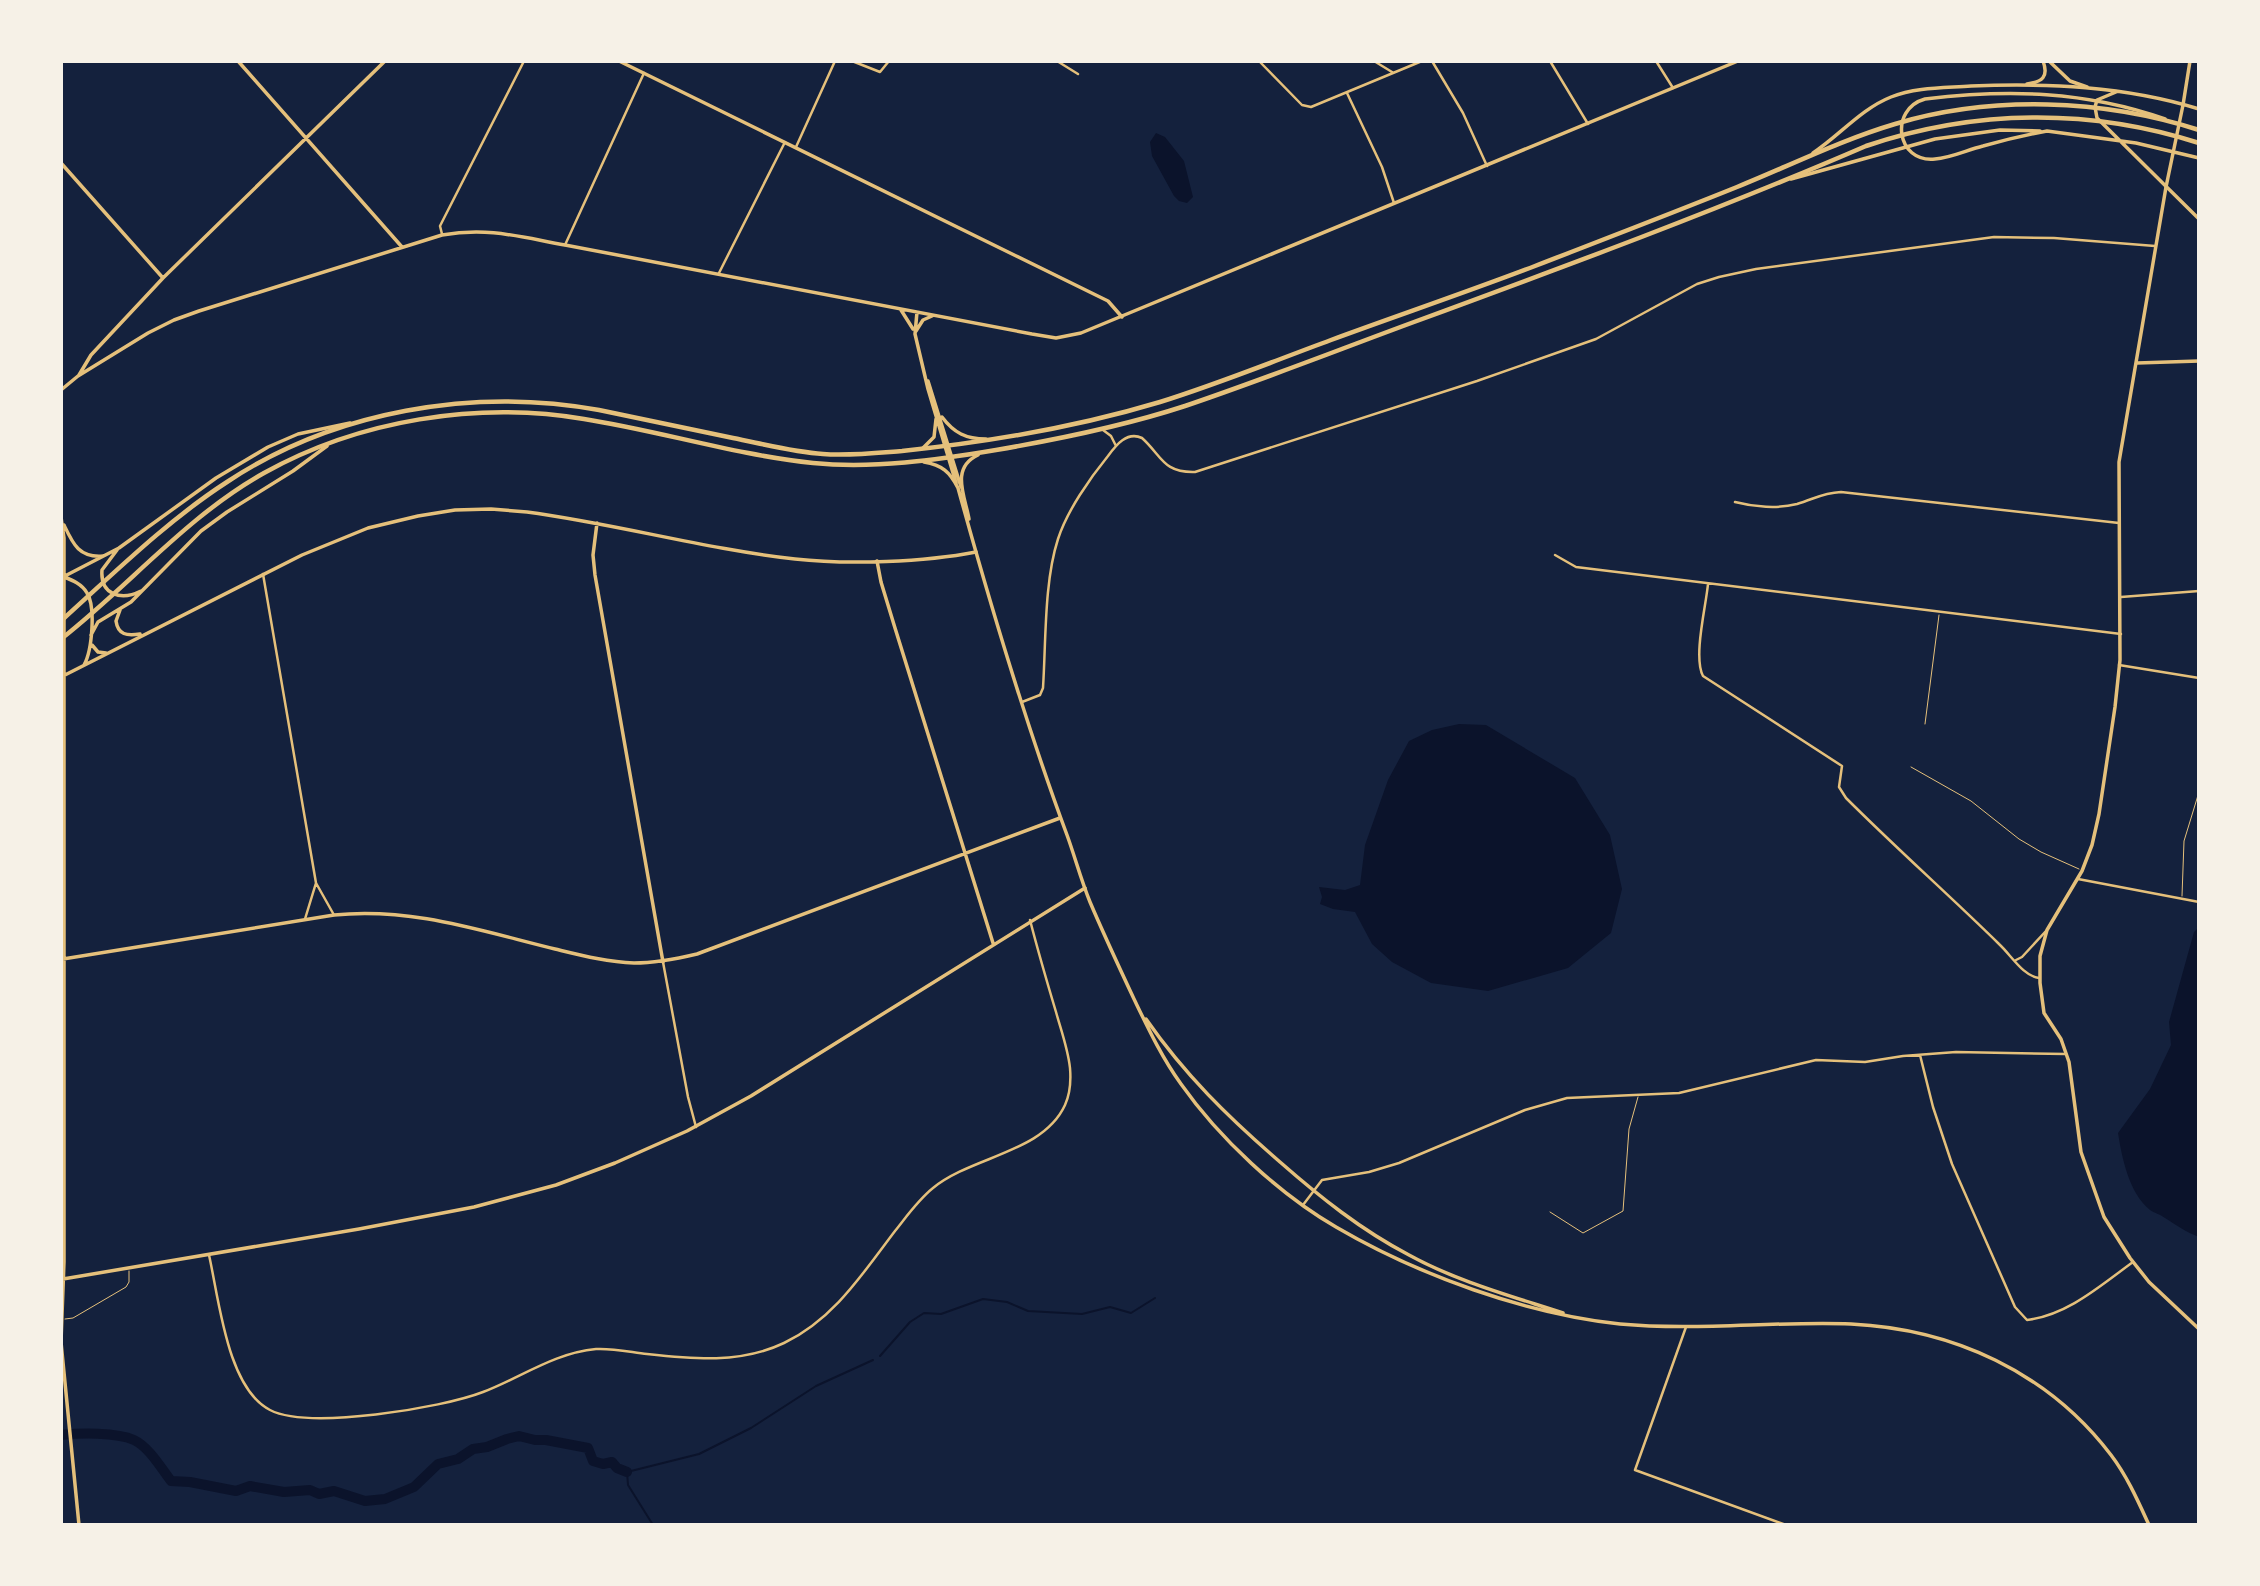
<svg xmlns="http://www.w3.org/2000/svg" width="2260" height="1586" viewBox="0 0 2260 1586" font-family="Lato,sans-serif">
<rect width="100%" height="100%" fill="#14213d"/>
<path fill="#0b132b" d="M 1156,133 L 1165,137 L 1184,161 L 1193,197 L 1187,203 L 1179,201 L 1174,196 L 1152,156 L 1150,142 Z
M 1459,724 L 1486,725 L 1575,778 L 1610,835 L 1622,889 L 1611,933 L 1568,968 L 1488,991 L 1431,983 L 1392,962 L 1372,944 L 1355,912 L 1333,909 L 1320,904 L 1322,897 L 1319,887 L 1345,890 L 1360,885 L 1365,845 L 1388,780 L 1409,741 L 1432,730 Z
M 2199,927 L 2199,1237 C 2186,1232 2176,1225 2165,1218 C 2160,1214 2154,1213 2150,1210 C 2129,1193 2122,1158 2118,1133 L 2150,1089 L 2171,1045 L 2169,1022 L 2194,932 Z"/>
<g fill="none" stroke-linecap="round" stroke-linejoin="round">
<path stroke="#0b132b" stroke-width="2" d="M 880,1356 L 910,1322 L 924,1313 L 941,1314 L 983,1299 L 1007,1302 L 1028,1311 L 1082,1314 L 1110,1307 L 1131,1313 L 1155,1298
M 653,1525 L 628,1485 L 627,1472 L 699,1454 L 751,1428 L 816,1386 L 873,1360"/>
<path stroke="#0b132b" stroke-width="10" d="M 61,1435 C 80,1433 116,1432 134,1440 C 149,1447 161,1468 171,1481 L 190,1482 L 236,1491 L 250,1486 L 284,1492 L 310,1490 L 319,1494 L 334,1491 L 365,1501 L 385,1499 L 414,1487 L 438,1464 L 458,1459 L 473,1449 L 487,1447 L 507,1439 L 519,1436 L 535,1440 L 546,1440 L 588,1448 L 593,1461 L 603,1464 L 612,1462 L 617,1468 L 627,1472"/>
<path stroke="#e5c07b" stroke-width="1" d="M 1925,724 L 1939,615
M 1911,767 L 1971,801 L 2019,839 L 2041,852 L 2079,869
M 2182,896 L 2184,841 L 2199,792
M 1550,1212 L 1583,1233 L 1623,1211 L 1629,1129 L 1638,1097
M 65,1319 L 73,1318 L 126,1287 L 129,1282 L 129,1271"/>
<path stroke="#e5c07b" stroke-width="2.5" d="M 852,61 L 880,72 L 889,61
M 1057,61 L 1078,74
M 1259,61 L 1302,105 L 1311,107 L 1422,61
M 1374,61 L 1392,72
M 1432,61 L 1463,113 L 1487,166
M 1550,61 L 1588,124
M 1656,61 L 1673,88
M 1347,93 L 1382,167 L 1394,203
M 796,147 L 835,61
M 442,234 L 440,226 L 442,222 L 524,61
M 565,245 L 644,73
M 719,273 L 785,142
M 1103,430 L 1111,436 L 1116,446
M 1735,502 C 1754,507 1778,509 1797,504 C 1814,499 1822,493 1841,492 L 2119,523
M 1555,555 L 1576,567 L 2121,634
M 263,574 L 316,883 L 334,915
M 1708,584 C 1706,606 1693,657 1703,676 L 1842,766 L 1839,787 L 1846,798 C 1896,848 1949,895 1999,944 C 2011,955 2023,976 2039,978
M 2121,597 L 2199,591
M 2119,665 L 2199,678
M 1022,702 L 1040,695 L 1043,688 C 1046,642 1044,582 1058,539 C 1067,511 1090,478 1108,456 C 1116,445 1127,431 1142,438 C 1162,456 1163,473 1195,472 L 1477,381 L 1596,339 L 1697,284 L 1719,277 L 1756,269 L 1994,237 L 2054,238 L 2155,246
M 2078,879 L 2199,902
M 305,919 L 316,883
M 2016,960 L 2022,957 L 2046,931
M 663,962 L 688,1097 L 696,1127
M 1920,1055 L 1933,1107 L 1952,1164 L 2015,1307 L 2027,1320 C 2068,1315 2101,1285 2133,1262
M 1303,1205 L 1322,1180 L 1369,1172 L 1399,1163 L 1525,1110 L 1567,1098 L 1679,1093 L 1816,1060 L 1865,1062 L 1903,1056 L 1956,1052 L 2066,1054
M 209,1255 C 219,1299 227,1388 270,1410 C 309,1430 442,1408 483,1392 C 522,1377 554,1353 596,1349 C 612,1348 630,1352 647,1354 C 693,1359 740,1364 784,1343 C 834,1319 863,1273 895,1231 C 907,1216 918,1200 933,1188 C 972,1156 1043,1153 1065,1105 C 1070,1094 1071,1080 1070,1068 C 1068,1049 1061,1030 1056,1012 C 1047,982 1038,951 1030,920
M 1686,1327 L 1635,1470 L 1786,1525"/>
<path stroke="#e5c07b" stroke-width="3.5" d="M 238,61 L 402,247
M 619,61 L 1108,301 L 1122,317
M 2049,61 L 2070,81 L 2087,87
M 2027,84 C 2042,82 2049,77 2043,61
M 2183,105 L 2190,61
M 61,163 L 163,278
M 2166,187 L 2119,462 L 2120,660 L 2115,707 L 2099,814 L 2092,845 L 2082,871 L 2047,930 L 2040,956 L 2040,983 L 2044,1013 L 2061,1039 L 2069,1062 L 2081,1152 L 2104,1217 L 2130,1258 L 2149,1282 L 2199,1329
M 901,310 L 913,329
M 917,312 L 915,334 L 928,389 L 956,483
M 916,331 L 923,320 L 932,316
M 2137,363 L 2199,361
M 79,375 L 91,355 L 163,278 L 385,61
M 928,381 L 961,487
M 61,390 L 78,376 L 148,333 L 174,320 L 199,311 L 442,235 C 489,227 520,237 565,245 L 1032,334 L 1056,338 L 1081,333 L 1738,61
M 942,417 C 954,433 966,439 986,439
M 923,448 L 934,437 L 936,419
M 61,517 L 64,538 L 64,1262 L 61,1342 L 79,1525
M 597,523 L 593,555 L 595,575 L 663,962
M 64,525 C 73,544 79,558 103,556
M 117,550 L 102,570 C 100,595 121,601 141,591
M 877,561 L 881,582 L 895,628 L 993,943
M 64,577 C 72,580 82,584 87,593 C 96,607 92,651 84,665
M 61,578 L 119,548 L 216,478 L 268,447 L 298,434 L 350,423
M 120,610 L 116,621 C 118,635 127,636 140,634
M 91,635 L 98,622 L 131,602 L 201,531 L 227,512 L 293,471 L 327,446
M 92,645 L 98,652 L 106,653
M 61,677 L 302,555 L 368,528 L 418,516 L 455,510 L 491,509 L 527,512 C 617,524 705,549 795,559 C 848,565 925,562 976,552
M 63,959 L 334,915 C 411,907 481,931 555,949 C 580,955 607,962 634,963 C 656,963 676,959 697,954 L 1060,818
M 63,1279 L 359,1229 L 474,1207 L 556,1185 L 615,1163 L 687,1131 L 751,1096 L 1085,888"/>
<path stroke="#e5c07b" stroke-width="3.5" d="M 2116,92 L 2097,100 L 2095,107 L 2097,118 L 2199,219
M 2047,131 C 2025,135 2004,140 1983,146 C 1967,150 1951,158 1935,159 C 1896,163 1889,109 1925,99 C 2009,89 2085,91 2165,119
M 2047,131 L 2136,143 L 2199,158
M 1813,153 C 1840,135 1861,109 1891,97 C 1916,87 1944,88 1971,86 C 2047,83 2125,86 2199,109
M 1791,179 L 1935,139 L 2000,130 L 2040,131
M 2166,187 L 2183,105
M 924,462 C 942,465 950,472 958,488 C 990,604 1025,722 1067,835 C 1075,857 1081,880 1090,902 C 1104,935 1119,967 1134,999 C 1148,1028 1162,1058 1181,1084 C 1219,1138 1279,1194 1336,1227 C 1418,1275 1526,1314 1620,1324 C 1696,1331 1775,1321 1851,1324 C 1953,1329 2048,1372 2111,1455 C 2127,1476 2138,1501 2149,1525
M 969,519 C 965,496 950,468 978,455
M 1146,1019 C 1185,1075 1228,1117 1280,1162 C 1320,1197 1361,1230 1409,1255 C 1456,1281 1511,1296 1563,1313"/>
<path stroke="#e5c07b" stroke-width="4.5" d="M 61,621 C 113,574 168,520 227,482 C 334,411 473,387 599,410 C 644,419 688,429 733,438 C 763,444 793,452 823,454 C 849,456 876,453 902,451 C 989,442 1077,427 1160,402 C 1218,384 1274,361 1331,340 C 1399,315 1467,292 1535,266 C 1602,240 1670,214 1737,187 C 1789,166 1841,140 1895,124 C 1992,95 2103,99 2199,130
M 61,639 C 130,585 187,516 264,473 C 359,420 477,401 584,419 C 660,431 736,455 813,463 C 873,469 937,460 996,450 C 1060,439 1124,426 1185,406 C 1262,380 1338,350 1414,322 C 1566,266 1718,210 1866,146 C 1975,109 2090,108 2199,143"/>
</g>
<rect width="2260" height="1586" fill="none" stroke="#f6f1e7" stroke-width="126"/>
</svg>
